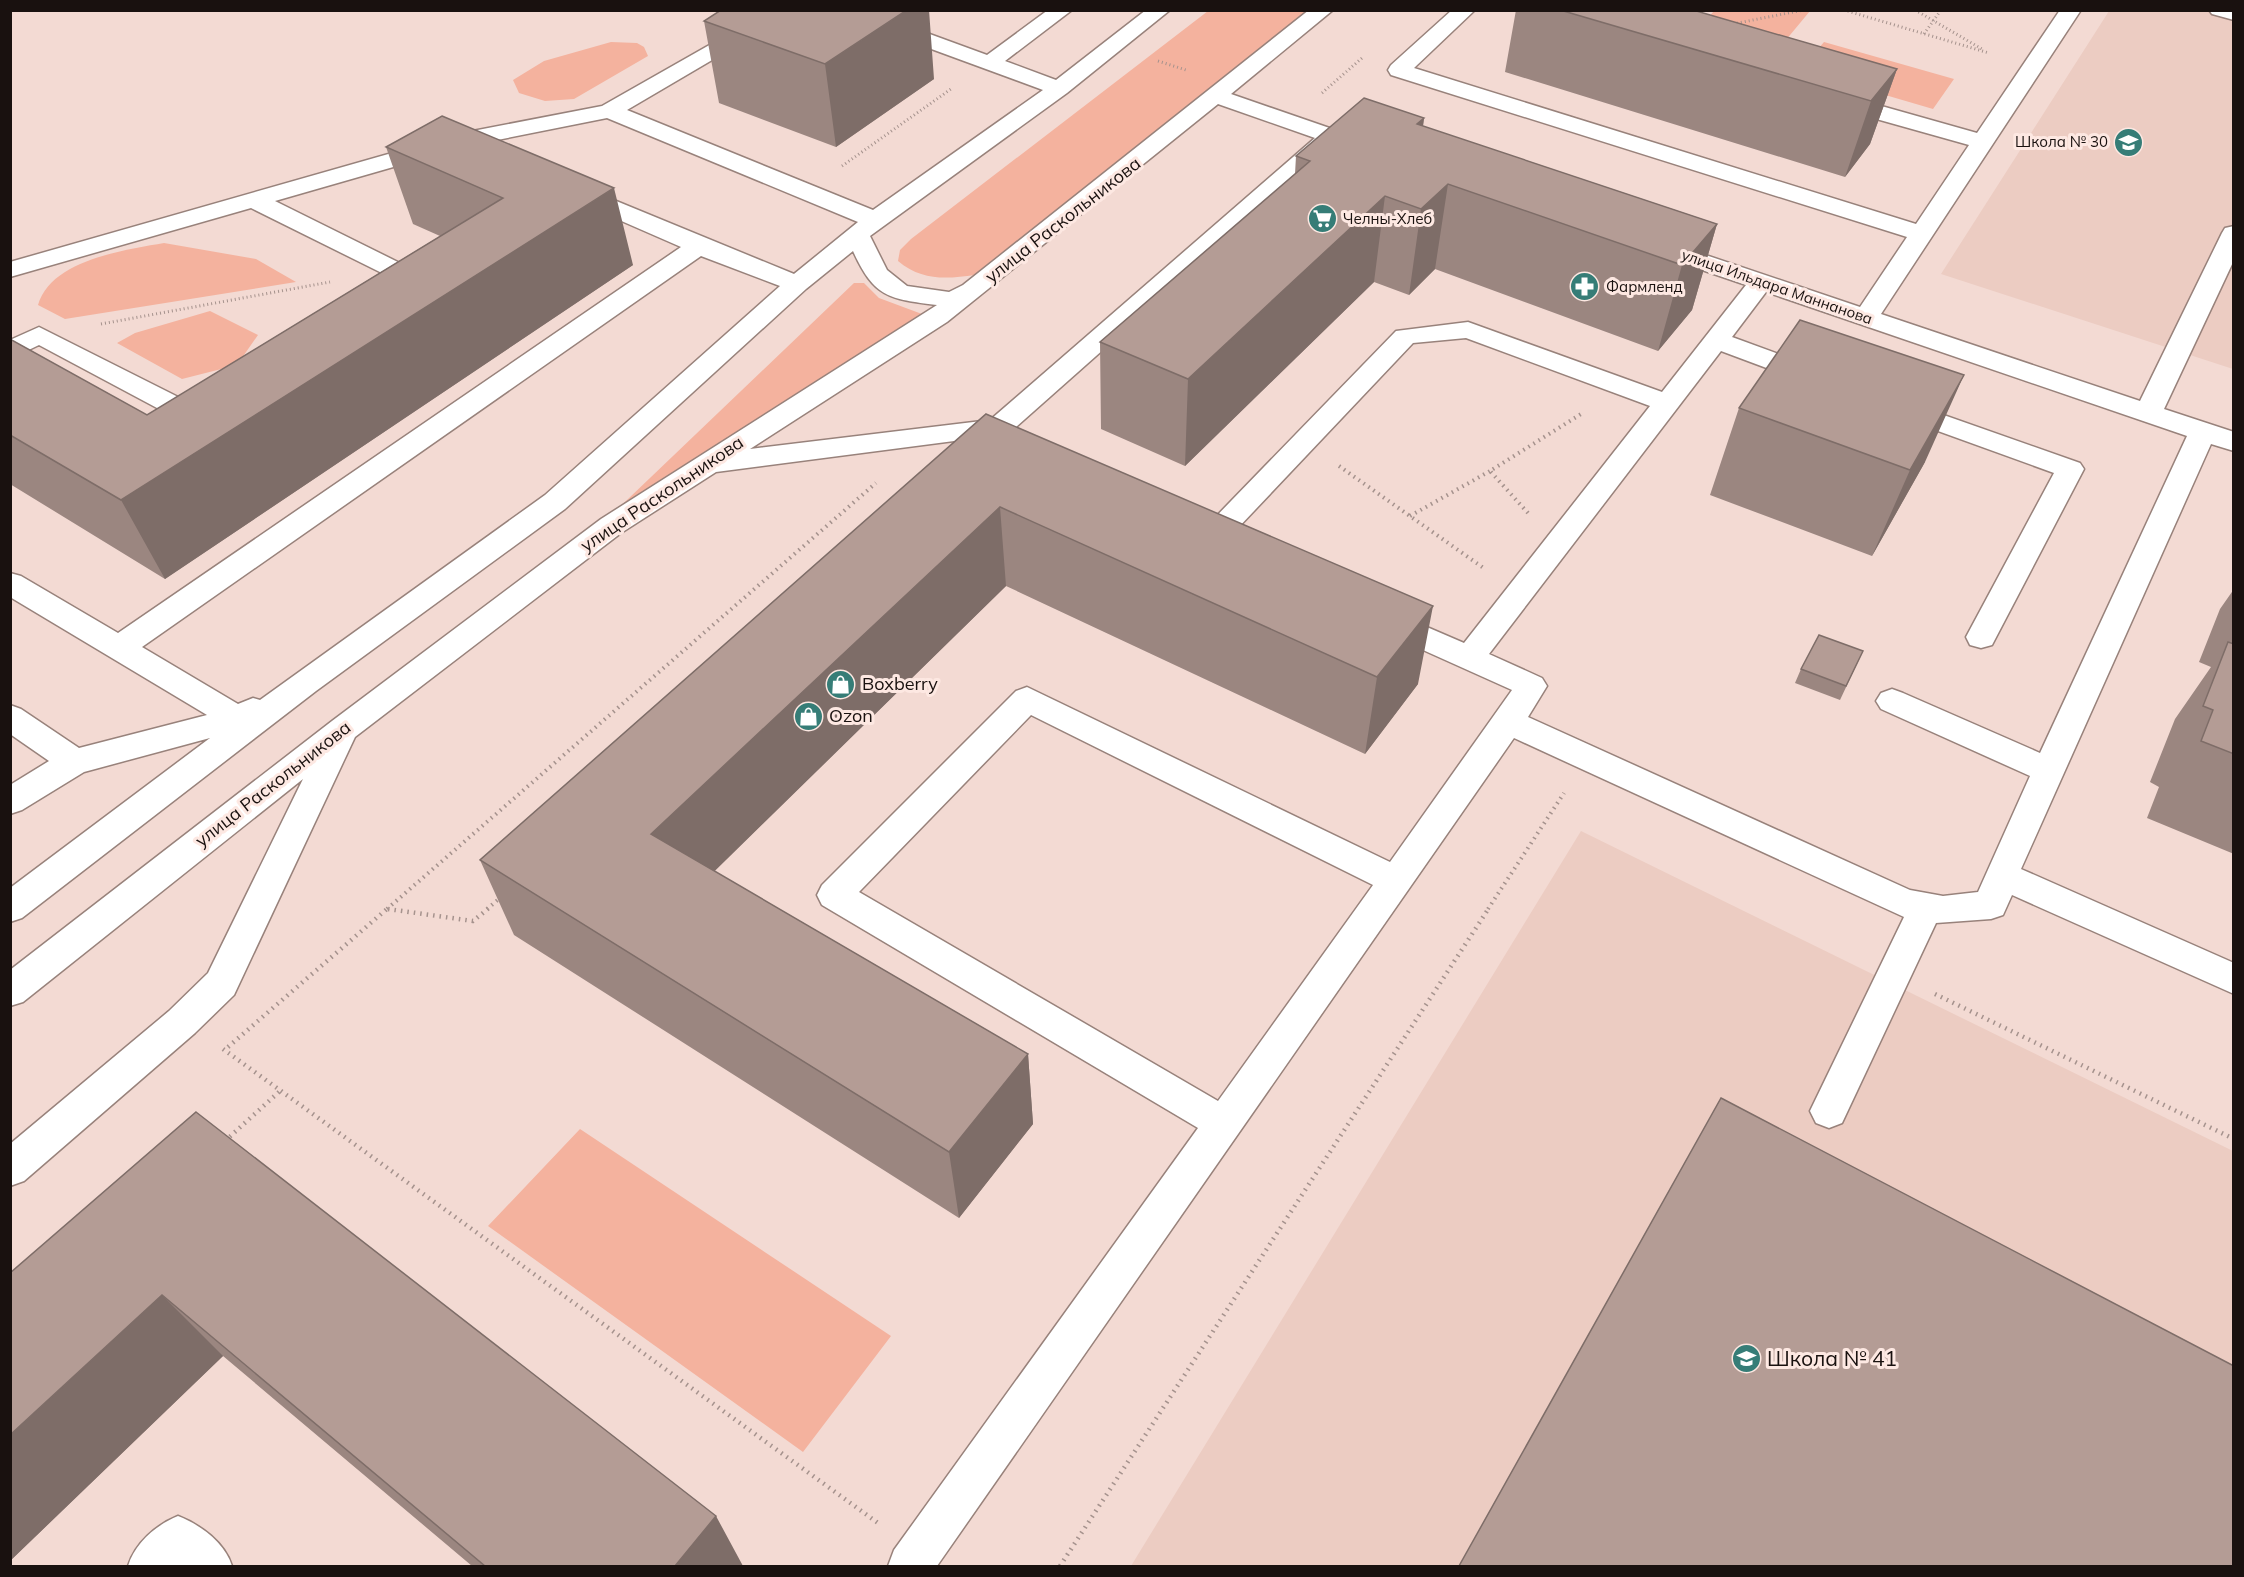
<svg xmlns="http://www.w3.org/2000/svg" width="2244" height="1577" viewBox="0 0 2244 1577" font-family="Mulish,sans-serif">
<rect width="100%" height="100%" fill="#f3dad3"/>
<path fill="#ecccc2" d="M 2109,11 L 2233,11 L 2233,369 L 1941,274 Z
M 1581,831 L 2233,1151 L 2233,1566 L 1131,1566 Z"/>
<path fill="#f4b29e" d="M 1208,11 L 1315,11 L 975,275 C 946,279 922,281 898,261 L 900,250 L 911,239 Z
M 1714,11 L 1810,11 L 1776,52 L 1697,30 Z
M 611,42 L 637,43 L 644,47 L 648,56 L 574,99 L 545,101 L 519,93 L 513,80 L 544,61 Z
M 1824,42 L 1954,79 L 1933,109 L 1800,70 Z
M 164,243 L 256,259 L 296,282 L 65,319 L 38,305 C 51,260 124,250 164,243 Z
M 854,283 L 864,283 L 879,298 L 930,317 L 605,521 Z
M 210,311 L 258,335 L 237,365 L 182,379 L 117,343 L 135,333 Z
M 580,1129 L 891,1336 L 803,1452 L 488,1226 Z"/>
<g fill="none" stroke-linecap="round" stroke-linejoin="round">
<defs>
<path id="minor" d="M 771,10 L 797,10 L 627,110 L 873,210 L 1043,90 L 836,14 L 833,10 L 864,10 L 987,55 L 1048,10 L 1072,10 L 1005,61 L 1056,80 L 1146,10 L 1170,10 L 1067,93 L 870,236 L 887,270 L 907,286 L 949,292 L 963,285 L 1309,10 L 1333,10 L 1231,94 L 1373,143 L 1376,148 L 1373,153 L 1365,155 L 1334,145 L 1008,434 L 716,472 L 621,533 L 355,737 L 234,995 L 195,1033 L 24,1181 L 10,1186 L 10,1144 L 169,1011 L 208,973 L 303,779 L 23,1002 L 10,1006 L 10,970 L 332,721 L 601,519 L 937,305 C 888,299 874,297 853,251 L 806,289 L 565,509 L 316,691 L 22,918 L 10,922 L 10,888 L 210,738 L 84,772 L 22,810 L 10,814 L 10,785 L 49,761 L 10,734 L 10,705 L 21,709 L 79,748 L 207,715 L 10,597 L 10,573 L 21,576 L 118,633 L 681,247 L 571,199 L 567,194 L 571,189 L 587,189 L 794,274 L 858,222 L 607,118 L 457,148 L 449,146 L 446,141 L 449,136 L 457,134 L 602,106 ZM 1218,104 L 1315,138 L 990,420 L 750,449 L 947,322 ZM 701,256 L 780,286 L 545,495 L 260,700 L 253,698 L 238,704 L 142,647 Z
M 1452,10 L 1475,10 L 1414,68 L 1916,224 L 1969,145 L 1830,106 L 1827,101 L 1830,96 L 1846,96 L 1977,133 L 2060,10 L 2081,10 L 1881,314 L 2140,401 L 2222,233 L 2225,228 L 2234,226 L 2234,260 L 2164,409 L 2234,432 L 2234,451 L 2211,444 L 2021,869 L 2234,963 L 2234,994 L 2012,895 L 2003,915 L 1991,919 L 1936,923 L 1842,1123 L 1829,1128 L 1816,1123 L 1810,1111 L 1904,917 L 1514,738 L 937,1566 L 888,1566 L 894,1550 L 1198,1128 L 822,905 L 817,895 L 822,885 L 1016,691 L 1027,687 L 1390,862 L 1512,690 L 1374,628 L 1370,620 L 1374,612 L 1385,609 L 1464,643 L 1650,406 L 1466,338 L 1413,343 L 1219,548 L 1209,551 L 1199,548 L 1194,541 L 1199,534 L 1396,331 L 1468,322 L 1662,392 L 1746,285 L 1655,254 L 1652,249 L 1655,244 L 1664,242 L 1673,244 L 1860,307 L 1907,237 L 1391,75 L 1388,70 L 1391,65 ZM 1766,292 L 2187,436 L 2040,753 L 1903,693 L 1892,689 L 1881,693 L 1876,701 L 1881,709 L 2030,776 L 1978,892 L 1943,896 L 1910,890 L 1528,717 L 1547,686 L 1542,678 L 1489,654 L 1721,351 L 1804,382 L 1813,384 L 1822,382 L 1826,376 L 1822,370 L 1732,337 ZM 1031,715 L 1373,885 L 1218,1101 L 859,892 Z
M 2209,10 L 2234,10 L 2234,20 L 2212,14 Z
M 434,141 L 442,143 L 445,148 L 442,153 L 275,201 L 428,277 L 432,282 C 424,293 413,296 400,293 L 396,288 L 400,282 L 251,208 L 10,277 L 10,262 Z
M 39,327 L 196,406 L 206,403 L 216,406 L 220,412 C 212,424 201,428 187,424 L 39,345 L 10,359 L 10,340 Z
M 1901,400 L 2080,463 L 2084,469 L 1992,645 L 1981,648 L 1970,645 L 1966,637 L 2054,473 L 1891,414 L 1887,408 L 1891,402 Z
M 178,1516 C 201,1525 225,1543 232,1566 L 128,1566 C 135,1543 156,1525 178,1516 Z"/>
</defs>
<use href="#minor" stroke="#98827b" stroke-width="3"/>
<path stroke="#a5928d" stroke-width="3" stroke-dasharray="1 3" stroke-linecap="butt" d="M 1844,10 L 1989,53
M 1915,10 L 1982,49
M 1733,24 L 1803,10
M 1924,34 L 1941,10
M 1158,61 L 1186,70
M 1322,93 L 1362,58
M 842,166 L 951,89
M 101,324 L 330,282"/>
<path stroke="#a5928d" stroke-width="4" stroke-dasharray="1.5 4.5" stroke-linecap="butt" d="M 1339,466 L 1485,569
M 1528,513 L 1490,471 L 1581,414
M 1410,516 L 1490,471
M 387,909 L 876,483
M 487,909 L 500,898
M 1488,909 L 1564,793"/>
<path stroke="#a5928d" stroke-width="4.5" stroke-dasharray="1.5 5" stroke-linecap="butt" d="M 388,909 L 473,921 L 489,908
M 1935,994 L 2234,1139
M 228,1047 L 388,908
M 223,1049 L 878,1523
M 225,1141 L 280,1091
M 1060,1566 L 1489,908"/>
<use href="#minor" fill="#fff" fill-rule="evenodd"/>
</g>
<path fill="#9b8680" d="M 1516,10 L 1693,10 L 1897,69 L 1870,144 L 1845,177 L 1505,72 Z
M 704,21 L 934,79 L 836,147 L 719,103 Z
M 442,116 L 633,265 L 165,579 L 10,484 L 10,339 L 147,415 L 440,236 L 413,224 L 386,147 Z
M 1424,118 L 1423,126 L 1717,224 L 1692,310 L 1658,351 L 1435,269 L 1409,295 L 1374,282 L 1185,466 L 1101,429 L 1100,342 L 1295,174 L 1296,156 Z
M 1739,408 L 1925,462 L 1872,556 L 1710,495 Z
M 986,414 L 1418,684 L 1365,754 L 1006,586 L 714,871 L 1028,1054 L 1033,1124 L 959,1218 L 514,935 L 480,860 Z
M 2234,589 L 2234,854 L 2147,818 L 2159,787 L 2150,782 L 2175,719 L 2211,667 L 2199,662 L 2220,609 Z
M 1863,651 L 1840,700 L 1795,683 L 1801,669 Z
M 196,1112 L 743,1566 L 472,1566 L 223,1356 L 10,1561 Z"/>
<path fill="#7e6d68" d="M 907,10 L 929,10 L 934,79 L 836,147 L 825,64 Z
M 1897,69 L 1870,144 L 1845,177 L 1871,101 Z
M 1424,118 L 1413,202 L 1417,124 Z
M 1448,184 L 1435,269 L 1409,295 L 1421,209 Z
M 614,188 L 633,265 L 165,579 L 121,500 Z
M 1385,196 L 1374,282 L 1185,466 L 1188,379 Z
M 1717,224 L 1692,310 L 1658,351 L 1682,265 Z
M 1964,375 L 1925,462 L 1872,556 L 1910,470 Z
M 1000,507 L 1006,586 L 676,909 L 651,834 Z
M 1433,606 L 1418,684 L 1365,754 L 1377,677 Z
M 1028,1054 L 1033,1124 L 959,1218 L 949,1152 Z
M 162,1295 L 223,1356 L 10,1561 L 10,1435 Z
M 716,1516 L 743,1566 L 675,1566 Z"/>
<path fill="#b49c95" stroke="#7e6d68" stroke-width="1.5" d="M 721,10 L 907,10 L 825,64 L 704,21 Z
M 1560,10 L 1693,10 L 1897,69 L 1871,101 Z
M 1364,98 L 1424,118 L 1417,124 L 1717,224 L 1682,265 L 1448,184 L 1421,209 L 1385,196 L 1188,379 L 1100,342 L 1310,161 L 1296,156 Z
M 442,116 L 614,188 L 121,500 L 10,435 L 10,339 L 147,415 L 503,198 L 386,147 Z
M 1800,320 L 1964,375 L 1910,470 L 1739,408 Z
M 986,414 L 1433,606 L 1377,677 L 1000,507 L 651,834 L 1028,1054 L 949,1152 L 480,860 Z
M 1819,635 L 1863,651 L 1846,686 L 1801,669 Z
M 2228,642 L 2234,644 L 2234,754 L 2201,741 L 2213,710 L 2203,706 Z
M 1721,1098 L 2234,1366 L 2234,1566 L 1459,1566 Z
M 196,1112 L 716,1516 L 675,1566 L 485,1566 L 162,1295 L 10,1435 L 10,1273 Z"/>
<defs>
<symbol id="school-disc" viewBox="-11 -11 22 22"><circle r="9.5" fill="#367d77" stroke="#fde8e2"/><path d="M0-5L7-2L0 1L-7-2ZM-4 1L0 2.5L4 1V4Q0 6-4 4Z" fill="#fff"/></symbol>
<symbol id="supermarket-disc" viewBox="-11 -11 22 22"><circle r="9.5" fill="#367d77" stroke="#fde8e2"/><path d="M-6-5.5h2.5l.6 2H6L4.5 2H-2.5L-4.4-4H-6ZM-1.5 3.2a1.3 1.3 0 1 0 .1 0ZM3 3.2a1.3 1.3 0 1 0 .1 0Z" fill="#fff"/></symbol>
<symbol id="pharmacy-disc" viewBox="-11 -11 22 22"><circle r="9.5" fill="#367d77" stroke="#fde8e2"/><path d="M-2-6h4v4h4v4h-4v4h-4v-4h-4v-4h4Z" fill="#fff"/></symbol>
<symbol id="shop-disc" viewBox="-11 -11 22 22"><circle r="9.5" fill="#367d77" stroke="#fde8e2"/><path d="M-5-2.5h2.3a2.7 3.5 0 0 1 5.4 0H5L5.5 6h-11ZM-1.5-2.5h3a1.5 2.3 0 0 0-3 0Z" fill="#fff"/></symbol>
</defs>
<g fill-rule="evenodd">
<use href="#school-disc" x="2112" y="126" width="33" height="33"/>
<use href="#supermarket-disc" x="1306" y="202" width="33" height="33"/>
<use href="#pharmacy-disc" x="1568" y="270" width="33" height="33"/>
<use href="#shop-disc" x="824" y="668" width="33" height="33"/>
<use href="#shop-disc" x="792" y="700" width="33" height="33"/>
<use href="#school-disc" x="1730" y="1342" width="33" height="33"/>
</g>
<g text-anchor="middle" stroke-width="6" stroke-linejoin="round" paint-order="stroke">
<g font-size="15" fill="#19110f" stroke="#fde8e2" text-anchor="start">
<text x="2108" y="147" text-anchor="end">Школа № 30</text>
<text x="1343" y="224">Челны-Хлеб</text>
<text x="1606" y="292">Фармленд</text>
</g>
<g font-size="15" fill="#19110f" stroke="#fde8e2">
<text transform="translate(1777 287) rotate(19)" y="5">улица Ильдара Маннанова</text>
</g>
<g font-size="18" fill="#19110f" stroke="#fde8e2">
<text transform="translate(1063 220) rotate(-38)" y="6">улица Раскольникова</text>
<text transform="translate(662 494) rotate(-34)" y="6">улица Раскольникова</text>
<text transform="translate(273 784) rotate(-38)" y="6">улица Раскольникова</text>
</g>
<g font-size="18" fill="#19110f" stroke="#fde8e2" text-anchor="start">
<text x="862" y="690">Boxberry</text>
<text x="829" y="722">Ozon</text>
</g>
<g font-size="21" fill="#19110f" stroke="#fde8e2" text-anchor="start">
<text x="1767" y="1366">Школа № 41</text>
</g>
</g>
<rect width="2244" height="1577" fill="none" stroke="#19110f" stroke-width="24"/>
</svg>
